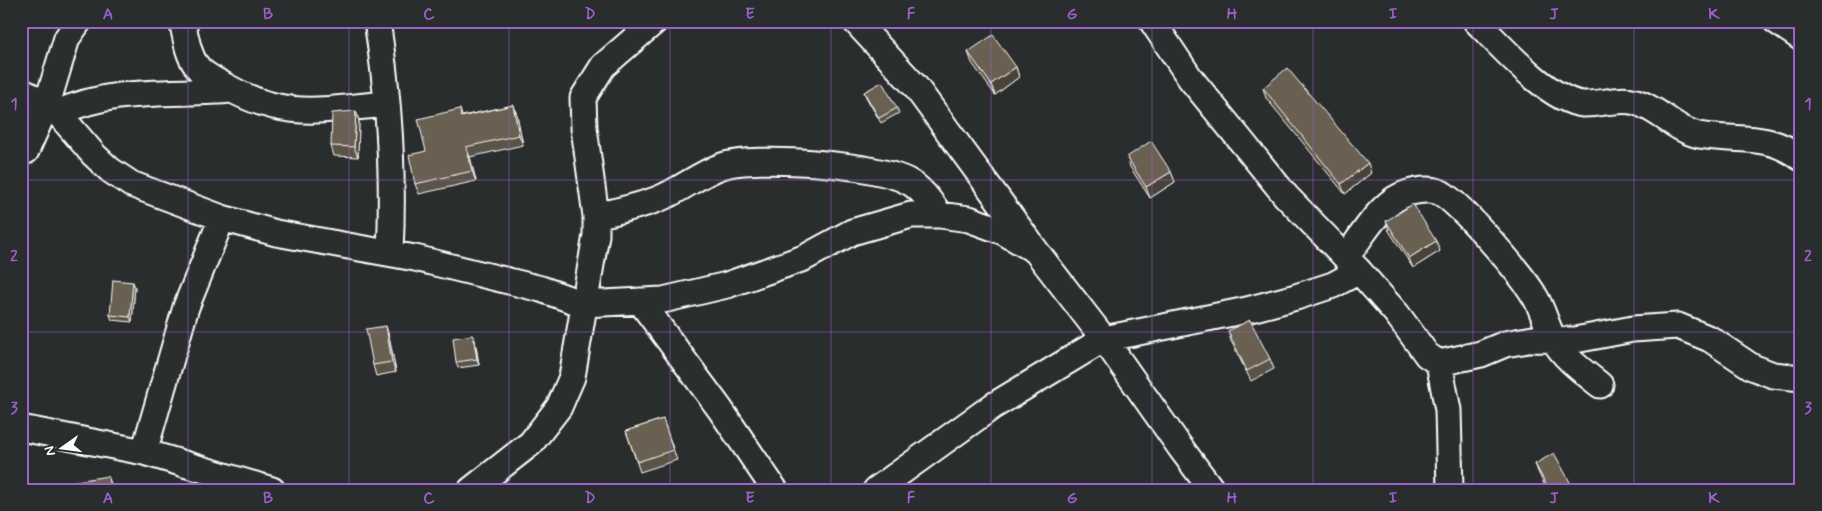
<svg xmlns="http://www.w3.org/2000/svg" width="1822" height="511" viewBox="0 0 1822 511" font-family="Mynerve,sans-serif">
<rect width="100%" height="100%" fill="#2a2d2e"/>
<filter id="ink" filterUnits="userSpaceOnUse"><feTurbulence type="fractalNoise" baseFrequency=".02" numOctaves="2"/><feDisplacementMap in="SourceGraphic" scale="10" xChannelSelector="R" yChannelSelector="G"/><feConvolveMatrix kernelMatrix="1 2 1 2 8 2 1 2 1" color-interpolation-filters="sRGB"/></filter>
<g filter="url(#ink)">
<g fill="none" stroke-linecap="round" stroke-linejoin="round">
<defs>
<path id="street" d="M 182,21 C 186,36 187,53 196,65 C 202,75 217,81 227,87 C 287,121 323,109 387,104
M 377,21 C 389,98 394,175 390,252
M 855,21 L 915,86 L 1036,251 L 1104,339 L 1180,447 L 1212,490
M 1152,21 L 1190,78 L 1286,196 L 1359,271 L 1397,314 L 1427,355 L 1439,363 L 1481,354 L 1505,344 L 1533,339 L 1575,340 L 1633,329 L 1678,326 L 1710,339 L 1752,367 L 1773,375 L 1801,378
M 1476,21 C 1500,45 1549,101 1583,104 C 1600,105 1619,97 1636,102 C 1659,109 1675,130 1699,135 C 1737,142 1767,132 1801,158
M 1776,21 L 1801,38
M 21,91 L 47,104 L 58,113 L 94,155 L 110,170 L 131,184 L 155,193 L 222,218 L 276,233 L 415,258 L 541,289 L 583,304 L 663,300 L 727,285 L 804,258 L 852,232 L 911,215 L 940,215 L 969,219 L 1002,231 L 1036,251
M 58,113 C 113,87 174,95 232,90
M 21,152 L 26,151 L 47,104 L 67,38 L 79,21
M 596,216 C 619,210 644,206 665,196 C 685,187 701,173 722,166 C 755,155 879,164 909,182 C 922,189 931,203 940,215
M 1346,257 C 1360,239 1375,212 1395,199 C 1406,192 1426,187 1439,192 C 1457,199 1522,275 1534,295 C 1543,309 1546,326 1554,340 C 1564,358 1584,372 1600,385
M 640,301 L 720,409 L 775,490
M 1439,363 L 1448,410 L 1450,490
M 21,428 L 144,452 L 272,490
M 144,452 L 186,307 L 222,218
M 471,490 L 531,443 L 559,407 L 572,377 L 596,235 L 596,216 L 584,128 L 583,98 L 603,66 L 655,21
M 876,490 L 993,406 L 1104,339 L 1247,310 L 1296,297 L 1333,285 L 1359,271"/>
</defs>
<use href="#street" stroke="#fff" stroke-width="29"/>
<use href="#street" stroke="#2a2d2e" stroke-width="25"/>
</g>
<path fill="#5a5346" stroke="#fff" d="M 968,52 L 1016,67 L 1019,77 L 995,95 L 972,63 Z
M 1263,88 L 1371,173 L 1345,194 L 1266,98 Z
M 864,92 L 897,108 L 899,113 L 881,123 L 866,97 Z
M 513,105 L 517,115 L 523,145 L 470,157 L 476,181 L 419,194 L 415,184 L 426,151 L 460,109 L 462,116 Z
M 356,111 L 359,121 L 358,157 L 334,156 L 331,146 Z
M 1127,157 L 1171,172 L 1175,182 L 1150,198 L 1130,167 Z
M 1386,221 L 1436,241 L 1440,251 L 1413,268 L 1389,231 Z
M 135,287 L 132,322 L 112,320 L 110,315 Z
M 1228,331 L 1270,359 L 1274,369 L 1251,381 L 1231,341 Z
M 389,336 L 396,372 L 376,376 L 373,365 Z
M 475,340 L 479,365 L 458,368 L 456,362 Z
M 663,419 L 677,460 L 640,472 L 626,431 Z
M 1535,464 L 1571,484 L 1573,490 L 1547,490 L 1539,474 Z"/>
<path fill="#4a4339" stroke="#fff" d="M 1016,67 L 1019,77 L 995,95 L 991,84 Z
M 513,105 L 517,115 L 523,145 L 519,135 Z
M 356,111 L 359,121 L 358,157 L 354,147 Z
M 466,147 L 470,157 L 476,181 L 472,171 Z
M 1368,163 L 1371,173 L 1345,194 L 1341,184 Z
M 1171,172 L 1175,182 L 1150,198 L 1146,187 Z
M 1436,241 L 1440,251 L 1413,268 L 1409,258 Z
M 133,282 L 135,287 L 132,322 L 130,317 Z
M 386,326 L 389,336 L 396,372 L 392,362 Z
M 473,335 L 475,340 L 479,365 L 477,359 Z
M 108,476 L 112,486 L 112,490 L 110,490 Z"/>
<path fill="#696051" stroke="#fff" d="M 993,35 L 1016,67 L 991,84 L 968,52 Z
M 1287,68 L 1368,163 L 1341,184 L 1263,88 Z
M 882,82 L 897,108 L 879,118 L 864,92 Z
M 513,105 L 519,135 L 466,147 L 472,171 L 415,184 L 409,155 L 426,151 L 418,119 L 460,109 L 461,117 Z
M 356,111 L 354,147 L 331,146 L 332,113 Z
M 1151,141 L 1171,172 L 1146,187 L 1127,157 Z
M 1413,204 L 1436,241 L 1409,258 L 1386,221 Z
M 113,280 L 133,282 L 130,317 L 110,315 Z
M 1250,320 L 1270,359 L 1247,371 L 1228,331 Z
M 386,326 L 392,362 L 373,365 L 366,329 Z
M 473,335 L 477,359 L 456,362 L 453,338 Z
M 663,419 L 673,450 L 637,462 L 626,431 Z
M 1554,453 L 1571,484 L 1561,490 L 1549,490 L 1535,464 Z
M 108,476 L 110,490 L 71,490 L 70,482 Z"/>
</g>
<path fill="none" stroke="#9c61cf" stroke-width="1" stroke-opacity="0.55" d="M 188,21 L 188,490M 349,21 L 349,490M 509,21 L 509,490M 670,21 L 670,490M 831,21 L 831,490M 991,21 L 991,490M 1152,21 L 1152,490M 1313,21 L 1313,490M 1473,21 L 1473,490M 1634,21 L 1634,490M 21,180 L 1801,180M 21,332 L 1801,332"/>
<rect width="1822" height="511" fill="none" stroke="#2a2d2e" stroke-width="55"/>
<g transform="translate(62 448) rotate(256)" stroke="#2a2d2e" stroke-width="4" paint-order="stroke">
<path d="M0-4L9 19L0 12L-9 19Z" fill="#ffffff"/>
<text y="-8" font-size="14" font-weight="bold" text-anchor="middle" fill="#ffffff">N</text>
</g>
<rect x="28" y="28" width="1766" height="456" fill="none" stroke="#9c61cf" stroke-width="2"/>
<g font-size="16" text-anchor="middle" font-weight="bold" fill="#9c61cf">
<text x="108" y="19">A</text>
<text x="268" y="19">B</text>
<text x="429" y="19">C</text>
<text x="590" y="19">D</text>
<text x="750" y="19">E</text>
<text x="911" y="19">F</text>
<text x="1072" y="19">G</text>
<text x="1232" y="19">H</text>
<text x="1393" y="19">I</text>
<text x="1554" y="19">J</text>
<text x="1714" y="19">K</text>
<text x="14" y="109">1</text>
<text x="1808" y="109">1</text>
<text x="14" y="261">2</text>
<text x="1808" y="261">2</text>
<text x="14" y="413">3</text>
<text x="1808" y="413">3</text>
<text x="108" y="503">A</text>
<text x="268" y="503">B</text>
<text x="429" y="503">C</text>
<text x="590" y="503">D</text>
<text x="750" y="503">E</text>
<text x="911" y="503">F</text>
<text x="1072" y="503">G</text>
<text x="1232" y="503">H</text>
<text x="1393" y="503">I</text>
<text x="1554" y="503">J</text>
<text x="1714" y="503">K</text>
</g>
</svg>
